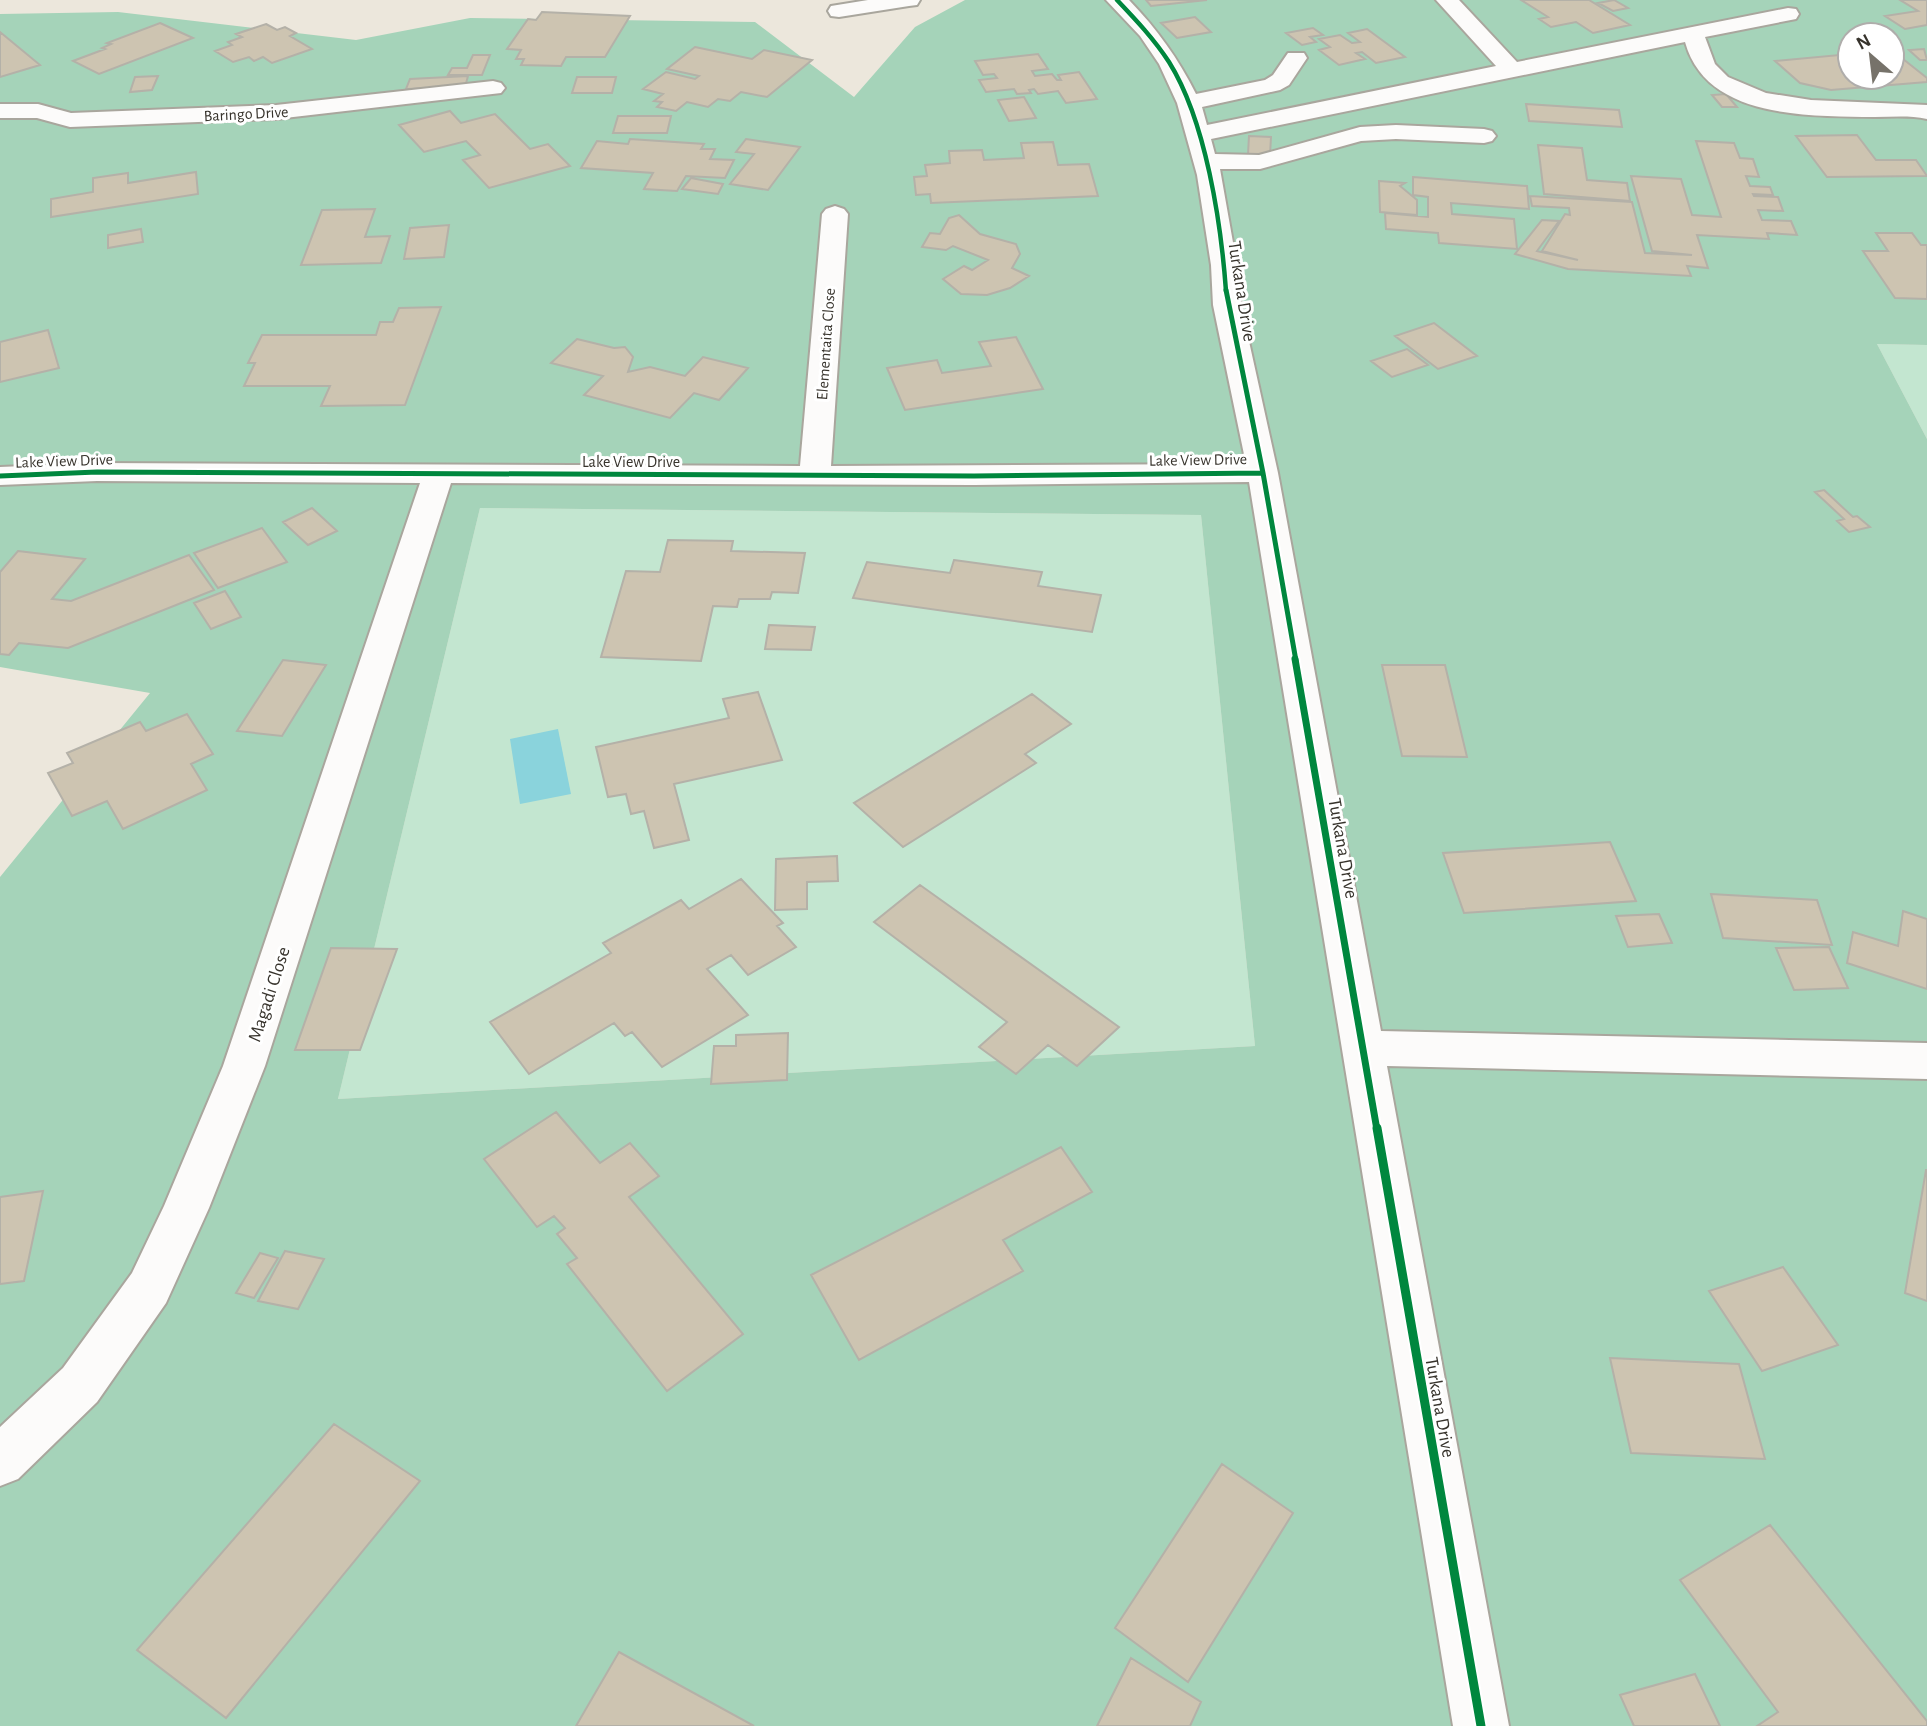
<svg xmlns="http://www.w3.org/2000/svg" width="1927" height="1726" viewBox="0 0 1927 1726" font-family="'Alegreya Sans',sans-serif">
<rect width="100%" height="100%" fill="#ece7dc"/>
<path fill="#c3e6d0" d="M 1877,344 L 1927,345 L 1927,439 Z
M 480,508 L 1201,515 L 1255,1046 L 338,1099 Z"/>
<path fill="#a5d3b9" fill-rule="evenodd" d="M 965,0 L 1927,0 L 1927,345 L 1877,344 L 1927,439 L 1927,1726 L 0,1726 L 0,877 L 150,693 L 0,667 L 0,14 L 118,12 L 356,40 L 470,18 L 755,22 L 854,97 L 915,27 ZM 1850,35 L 1892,35 L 1892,77 L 1850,77 ZM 480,508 L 1201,515 L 1255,1046 L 338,1099 Z"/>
<path fill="#8ad3dc" d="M 558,729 L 571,794 L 520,804 L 510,739 Z"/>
<path fill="#cdc4b1" stroke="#b4b1a8" stroke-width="2" d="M 1146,0 L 1207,0 L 1151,6 Z
M 1521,0 L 1589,0 L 1630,25 L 1593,33 L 1576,22 L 1551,27 L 1539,19 L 1548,17 Z
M 1614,0 L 1628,8 L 1613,11 L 1598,3 Z
M 1900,0 L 1927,0 L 1927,25 L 1905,29 L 1885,16 L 1918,11 Z
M 542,12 L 630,16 L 605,57 L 566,57 L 561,66 L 521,65 L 524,59 L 516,59 L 521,50 L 507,49 L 528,19 L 536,20 Z
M 1195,17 L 1211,32 L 1177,38 L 1161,23 Z
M 160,23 L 193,38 L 99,74 L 73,61 L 105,49 L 102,48 L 111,44 L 107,43 Z
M 266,24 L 277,30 L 285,27 L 296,33 L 290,36 L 312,49 L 272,63 L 263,57 L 254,61 L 249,57 L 233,62 L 215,51 L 232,45 L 228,42 L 242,37 L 236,34 Z
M 1313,28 L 1323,35 L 1310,37 L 1316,42 L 1302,45 L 1286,33 Z
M 1367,29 L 1405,57 L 1376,63 L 1362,52 L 1356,53 L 1365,59 L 1339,65 L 1319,50 L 1330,47 L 1319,39 L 1340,35 L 1352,43 L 1360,42 L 1348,33 Z
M 0,32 L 40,65 L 0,77 Z
M 695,47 L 752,59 L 764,50 L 812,60 L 767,97 L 741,92 L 730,101 L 718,99 L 708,107 L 687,102 L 676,111 L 657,107 L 662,102 L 654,101 L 663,94 L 643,89 L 666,72 L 695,79 L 699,76 L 667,69 Z
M 1924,49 L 1927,60 L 1920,60 L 1909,50 Z
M 1893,51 L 1927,78 L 1927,82 L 1831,90 L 1800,83 L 1775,61 L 1850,54 L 1850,77 L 1892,77 Z
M 1038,54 L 1048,69 L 1032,71 L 1035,76 L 1052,74 L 1057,80 L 1061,80 L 1058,75 L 1079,72 L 1097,99 L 1066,103 L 1058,91 L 1038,94 L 1034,89 L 1029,90 L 1031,93 L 1017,94 L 1014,89 L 986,92 L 979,80 L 997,78 L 994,74 L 983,75 L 975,61 Z
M 473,55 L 490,55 L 482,75 L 448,75 L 452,68 L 467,68 Z
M 158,76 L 152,90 L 130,92 L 135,77 Z
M 468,76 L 465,87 L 406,89 L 410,79 Z
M 577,77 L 616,77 L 612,93 L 572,93 Z
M 1726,94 L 1737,107 L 1722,107 L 1712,95 Z
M 1024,97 L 1036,118 L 1009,121 L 998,100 Z
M 1526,104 L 1619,110 L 1622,127 L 1529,121 Z
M 450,111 L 461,123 L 495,114 L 530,149 L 548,144 L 570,166 L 489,188 L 463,160 L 480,155 L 466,141 L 424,152 L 399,125 Z
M 618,116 L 671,116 L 667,133 L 613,133 Z
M 1857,135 L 1876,160 L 1916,160 L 1927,176 L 1827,177 L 1796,136 Z
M 1249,136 L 1271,137 L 1270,155 L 1248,154 Z
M 630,139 L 704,144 L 701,149 L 715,149 L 710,159 L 734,160 L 725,178 L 686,176 L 677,191 L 644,189 L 653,173 L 581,168 L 597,141 L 628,144 Z
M 746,139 L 800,147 L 768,190 L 730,184 L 754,154 L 736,152 Z
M 1696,141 L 1734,143 L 1740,158 L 1753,159 L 1759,177 L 1746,176 L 1750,186 L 1770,187 L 1773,195 L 1753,194 L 1754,196 L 1778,197 L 1783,211 L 1758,210 L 1762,220 L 1791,221 L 1797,235 L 1767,233 L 1769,239 L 1697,235 L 1708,268 L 1687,266 L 1691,276 L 1568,269 L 1515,254 L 1542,220 L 1559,221 L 1537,251 L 1578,260 L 1542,251 L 1565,214 L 1570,215 L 1569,208 L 1532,206 L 1530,196 L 1632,202 L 1645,253 L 1692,255 L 1652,251 L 1631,176 L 1681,179 L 1692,215 L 1721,217 Z
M 1053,142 L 1058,165 L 1089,164 L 1098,196 L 931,203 L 930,194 L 916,195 L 914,177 L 927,176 L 925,165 L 950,163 L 949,151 L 982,150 L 984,160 L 1024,158 L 1021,143 Z
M 1538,145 L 1582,148 L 1587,180 L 1627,183 L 1630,201 L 1544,194 Z
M 196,172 L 198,194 L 51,217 L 51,199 L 93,192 L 93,178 L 128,173 L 128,183 Z
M 1413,177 L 1527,186 L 1529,209 L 1451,203 L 1452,214 L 1514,219 L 1517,249 L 1439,243 L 1438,233 L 1386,229 L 1385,213 L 1428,217 L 1428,197 L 1413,195 Z
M 691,178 L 723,184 L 718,194 L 682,189 Z
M 1379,181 L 1405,183 L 1400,186 L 1417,200 L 1417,215 L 1380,212 Z
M 375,209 L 365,237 L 390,236 L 381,263 L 301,265 L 322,210 Z
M 959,215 L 980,234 L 1016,244 L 1020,254 L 1012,268 L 1029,276 L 1010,288 L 987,295 L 961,294 L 943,279 L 964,266 L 972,270 L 988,260 L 953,246 L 946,250 L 922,247 L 930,233 L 940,234 L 949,218 Z
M 449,225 L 444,257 L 404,259 L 410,228 Z
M 141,229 L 143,242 L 108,248 L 108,235 Z
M 1876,233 L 1912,233 L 1921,245 L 1927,245 L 1927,299 L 1895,298 L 1863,251 L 1888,251 Z
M 441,307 L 405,405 L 321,406 L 330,386 L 244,386 L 255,363 L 248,363 L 262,335 L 376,335 L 380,322 L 393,322 L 399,308 Z
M 1434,323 L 1477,356 L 1438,369 L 1395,336 Z
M 48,330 L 59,368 L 0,382 L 0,342 Z
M 1016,337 L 1043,389 L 905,410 L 887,368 L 937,360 L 942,373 L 991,366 L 979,342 Z
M 577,339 L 614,348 L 625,347 L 633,357 L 628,372 L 650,367 L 685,376 L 703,357 L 748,368 L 719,400 L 694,393 L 670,418 L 584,395 L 603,376 L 551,363 Z
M 1407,349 L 1428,365 L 1392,377 L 1371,361 Z
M 1824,490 L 1853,517 L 1857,516 L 1870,527 L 1849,532 L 1837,521 L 1844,519 L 1815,492 Z
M 312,508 L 337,531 L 308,545 L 283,522 Z
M 262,528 L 287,562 L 218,588 L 194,553 Z
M 668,540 L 733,541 L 731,551 L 805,553 L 798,593 L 772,592 L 770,599 L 739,599 L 737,607 L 713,606 L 701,661 L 601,657 L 626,571 L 660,572 Z
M 18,551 L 85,559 L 52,599 L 71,601 L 189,555 L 214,590 L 68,648 L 19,643 L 9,655 L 0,654 L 0,572 Z
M 954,560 L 1042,572 L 1038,586 L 1101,595 L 1092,632 L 853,598 L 867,562 L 950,573 Z
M 225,591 L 241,617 L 211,629 L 194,603 Z
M 769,625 L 815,627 L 811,650 L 765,649 Z
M 283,660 L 326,665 L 282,736 L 237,731 Z
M 1382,665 L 1445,665 L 1467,757 L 1402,756 Z
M 758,692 L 782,760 L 674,784 L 689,840 L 654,848 L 644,811 L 631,814 L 626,794 L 608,797 L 596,747 L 729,718 L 723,699 Z
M 1032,694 L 1071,724 L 1025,754 L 1036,763 L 903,847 L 854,803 Z
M 187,714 L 213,754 L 191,764 L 207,790 L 123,829 L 107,801 L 72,816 L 48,773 L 73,763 L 67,753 L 140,722 L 146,731 Z
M 1610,842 L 1636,901 L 1464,913 L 1443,853 Z
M 837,856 L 838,881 L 807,882 L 807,909 L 775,910 L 776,859 Z
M 741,879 L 783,923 L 777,926 L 796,947 L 748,975 L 731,955 L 707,969 L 748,1015 L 662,1067 L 632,1032 L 625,1036 L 614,1023 L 529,1074 L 490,1022 L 611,953 L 603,943 L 681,900 L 689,909 Z
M 920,885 L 1119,1027 L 1077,1066 L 1048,1045 L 1016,1074 L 979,1047 L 1007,1022 L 874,922 Z
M 1711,894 L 1817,900 L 1832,945 L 1723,938 Z
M 1903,911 L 1927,919 L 1927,989 L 1847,963 L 1853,932 L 1898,946 Z
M 1659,914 L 1672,943 L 1628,947 L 1616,916 Z
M 1829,947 L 1848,988 L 1794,990 L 1776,948 Z
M 331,948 L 397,949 L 360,1050 L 295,1050 Z
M 788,1033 L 787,1080 L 711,1084 L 714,1046 L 736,1046 L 736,1035 Z
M 556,1112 L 600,1163 L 630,1143 L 659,1176 L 629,1197 L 743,1334 L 667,1391 L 567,1264 L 577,1258 L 557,1234 L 565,1228 L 554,1216 L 537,1227 L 484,1159 Z
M 1061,1147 L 1092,1192 L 1003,1240 L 1023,1271 L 859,1360 L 811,1275 Z
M 1926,1170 L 1927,1170 L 1927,1301 L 1905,1293 Z
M 43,1191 L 24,1281 L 0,1284 L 0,1197 Z
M 285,1251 L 324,1259 L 298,1309 L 258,1301 Z
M 260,1253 L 278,1258 L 254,1298 L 236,1293 Z
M 1783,1267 L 1838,1345 L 1762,1371 L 1709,1291 Z
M 1610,1358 L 1739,1364 L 1765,1459 L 1631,1453 Z
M 334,1424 L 420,1481 L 226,1718 L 137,1650 Z
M 1222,1464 L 1293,1513 L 1188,1682 L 1115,1628 Z
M 1770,1525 L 1927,1721 L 1927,1726 L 1757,1726 L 1778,1712 L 1680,1580 Z
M 619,1652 L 754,1726 L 576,1726 Z
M 1131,1658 L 1201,1702 L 1190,1726 L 1097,1726 Z
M 1695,1674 L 1720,1726 L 1634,1726 L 1620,1695 Z"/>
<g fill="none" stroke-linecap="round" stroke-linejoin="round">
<defs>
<path id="minor" d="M 868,0 L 920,0 L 917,5 L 909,6 L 839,17 L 831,16 L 828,11 L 831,6 Z
M 1106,0 L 1129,0 C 1157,29 1178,58 1196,94 L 1265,80 L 1273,75 L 1288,53 L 1304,53 L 1307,58 L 1289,85 L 1280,90 L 1202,107 L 1207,125 L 1496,66 L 1436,0 L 1459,0 L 1517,62 L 1788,8 L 1796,9 L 1799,14 L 1796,19 L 1705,37 L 1715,64 L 1728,77 L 1766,93 L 1811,100 L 1927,105 L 1927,119 C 1909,115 1892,117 1874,117 C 1808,116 1706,119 1685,42 L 1211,139 L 1215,154 L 1259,155 L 1360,127 L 1396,125 L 1484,129 L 1492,131 L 1496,136 L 1492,141 L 1484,143 L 1396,139 L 1361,141 L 1260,169 L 1220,169 L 1237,265 L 1241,305 L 1278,473 L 1381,1031 L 1927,1043 L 1927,1079 L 1387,1066 L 1509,1726 L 1453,1726 L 1249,482 L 974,485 L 451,483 L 265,1066 L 209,1208 L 166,1303 L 97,1402 L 18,1479 L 0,1486 L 0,1427 L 63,1368 L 132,1273 L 164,1206 L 223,1066 L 420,483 L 97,481 L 0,485 L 0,467 L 97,463 L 800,466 L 822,214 L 826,209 L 835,206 L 844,209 L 848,214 L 831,466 L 1246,464 L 1213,305 L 1211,265 L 1197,175 L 1177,103 L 1159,64 L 1140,36 Z
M 493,81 L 501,83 L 505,88 L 501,93 L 276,119 L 70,127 L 37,118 L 0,118 L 0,104 L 38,104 L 71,113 L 276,105 Z"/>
</defs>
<use href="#minor" stroke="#a9a69d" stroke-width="4"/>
<use href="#minor" fill="#fcfbfa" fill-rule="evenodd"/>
<defs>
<path id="cycleway-far3" d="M 1117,0 C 1136,20 1154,39 1169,62 C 1206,121 1221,223 1226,291"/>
<path id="cycleway-far2" d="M 1226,290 L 1263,473 L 1296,661
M 0,476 L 97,472 L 974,476 L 1263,473"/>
<path id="cycleway-far1" d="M 1295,659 L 1377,1130"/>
<path id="cycleway" d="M 1377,1128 L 1481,1726"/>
</defs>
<use href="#cycleway-far3" stroke="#fff" stroke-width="7"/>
<use href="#cycleway-far2" stroke="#fff" stroke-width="9"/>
<use href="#cycleway-far1" stroke="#fff" stroke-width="11"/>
<use href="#cycleway" stroke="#fff" stroke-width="13"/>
<use href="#cycleway-far3" stroke="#00873e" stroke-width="4.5"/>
<use href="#cycleway-far2" stroke="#00873e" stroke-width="5"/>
<use href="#cycleway-far1" stroke="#00873e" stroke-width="7"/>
<use href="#cycleway" stroke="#00873e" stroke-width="9"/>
</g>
<g text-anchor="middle" stroke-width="6" stroke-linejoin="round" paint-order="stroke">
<g font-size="16" fill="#37332c" stroke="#fff">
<text transform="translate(246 113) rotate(-3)" y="6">Baringo Drive</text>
<text transform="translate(825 344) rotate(-86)" y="6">Elementaita Close</text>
<text transform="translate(1198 459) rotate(-1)" y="6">Lake View Drive</text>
<text transform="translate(64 460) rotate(-2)" y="6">Lake View Drive</text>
<text x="631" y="467">Lake View Drive</text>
</g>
<g font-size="19" fill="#37332c" stroke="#fff">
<text transform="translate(1243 291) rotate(81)" y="7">Turkana Drive</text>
<text transform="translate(1344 848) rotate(80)" y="7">Turkana Drive</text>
<text transform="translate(268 994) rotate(-72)" y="7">Magadi Close</text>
<text transform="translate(1441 1407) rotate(80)" y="7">Turkana Drive</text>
</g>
</g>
<g transform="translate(1871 56) rotate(332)"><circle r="33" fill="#ffffff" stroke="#afadab" stroke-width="2"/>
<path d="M0-5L12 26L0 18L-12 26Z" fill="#76726a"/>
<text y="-10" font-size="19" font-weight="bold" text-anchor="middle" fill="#37332c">N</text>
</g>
</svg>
